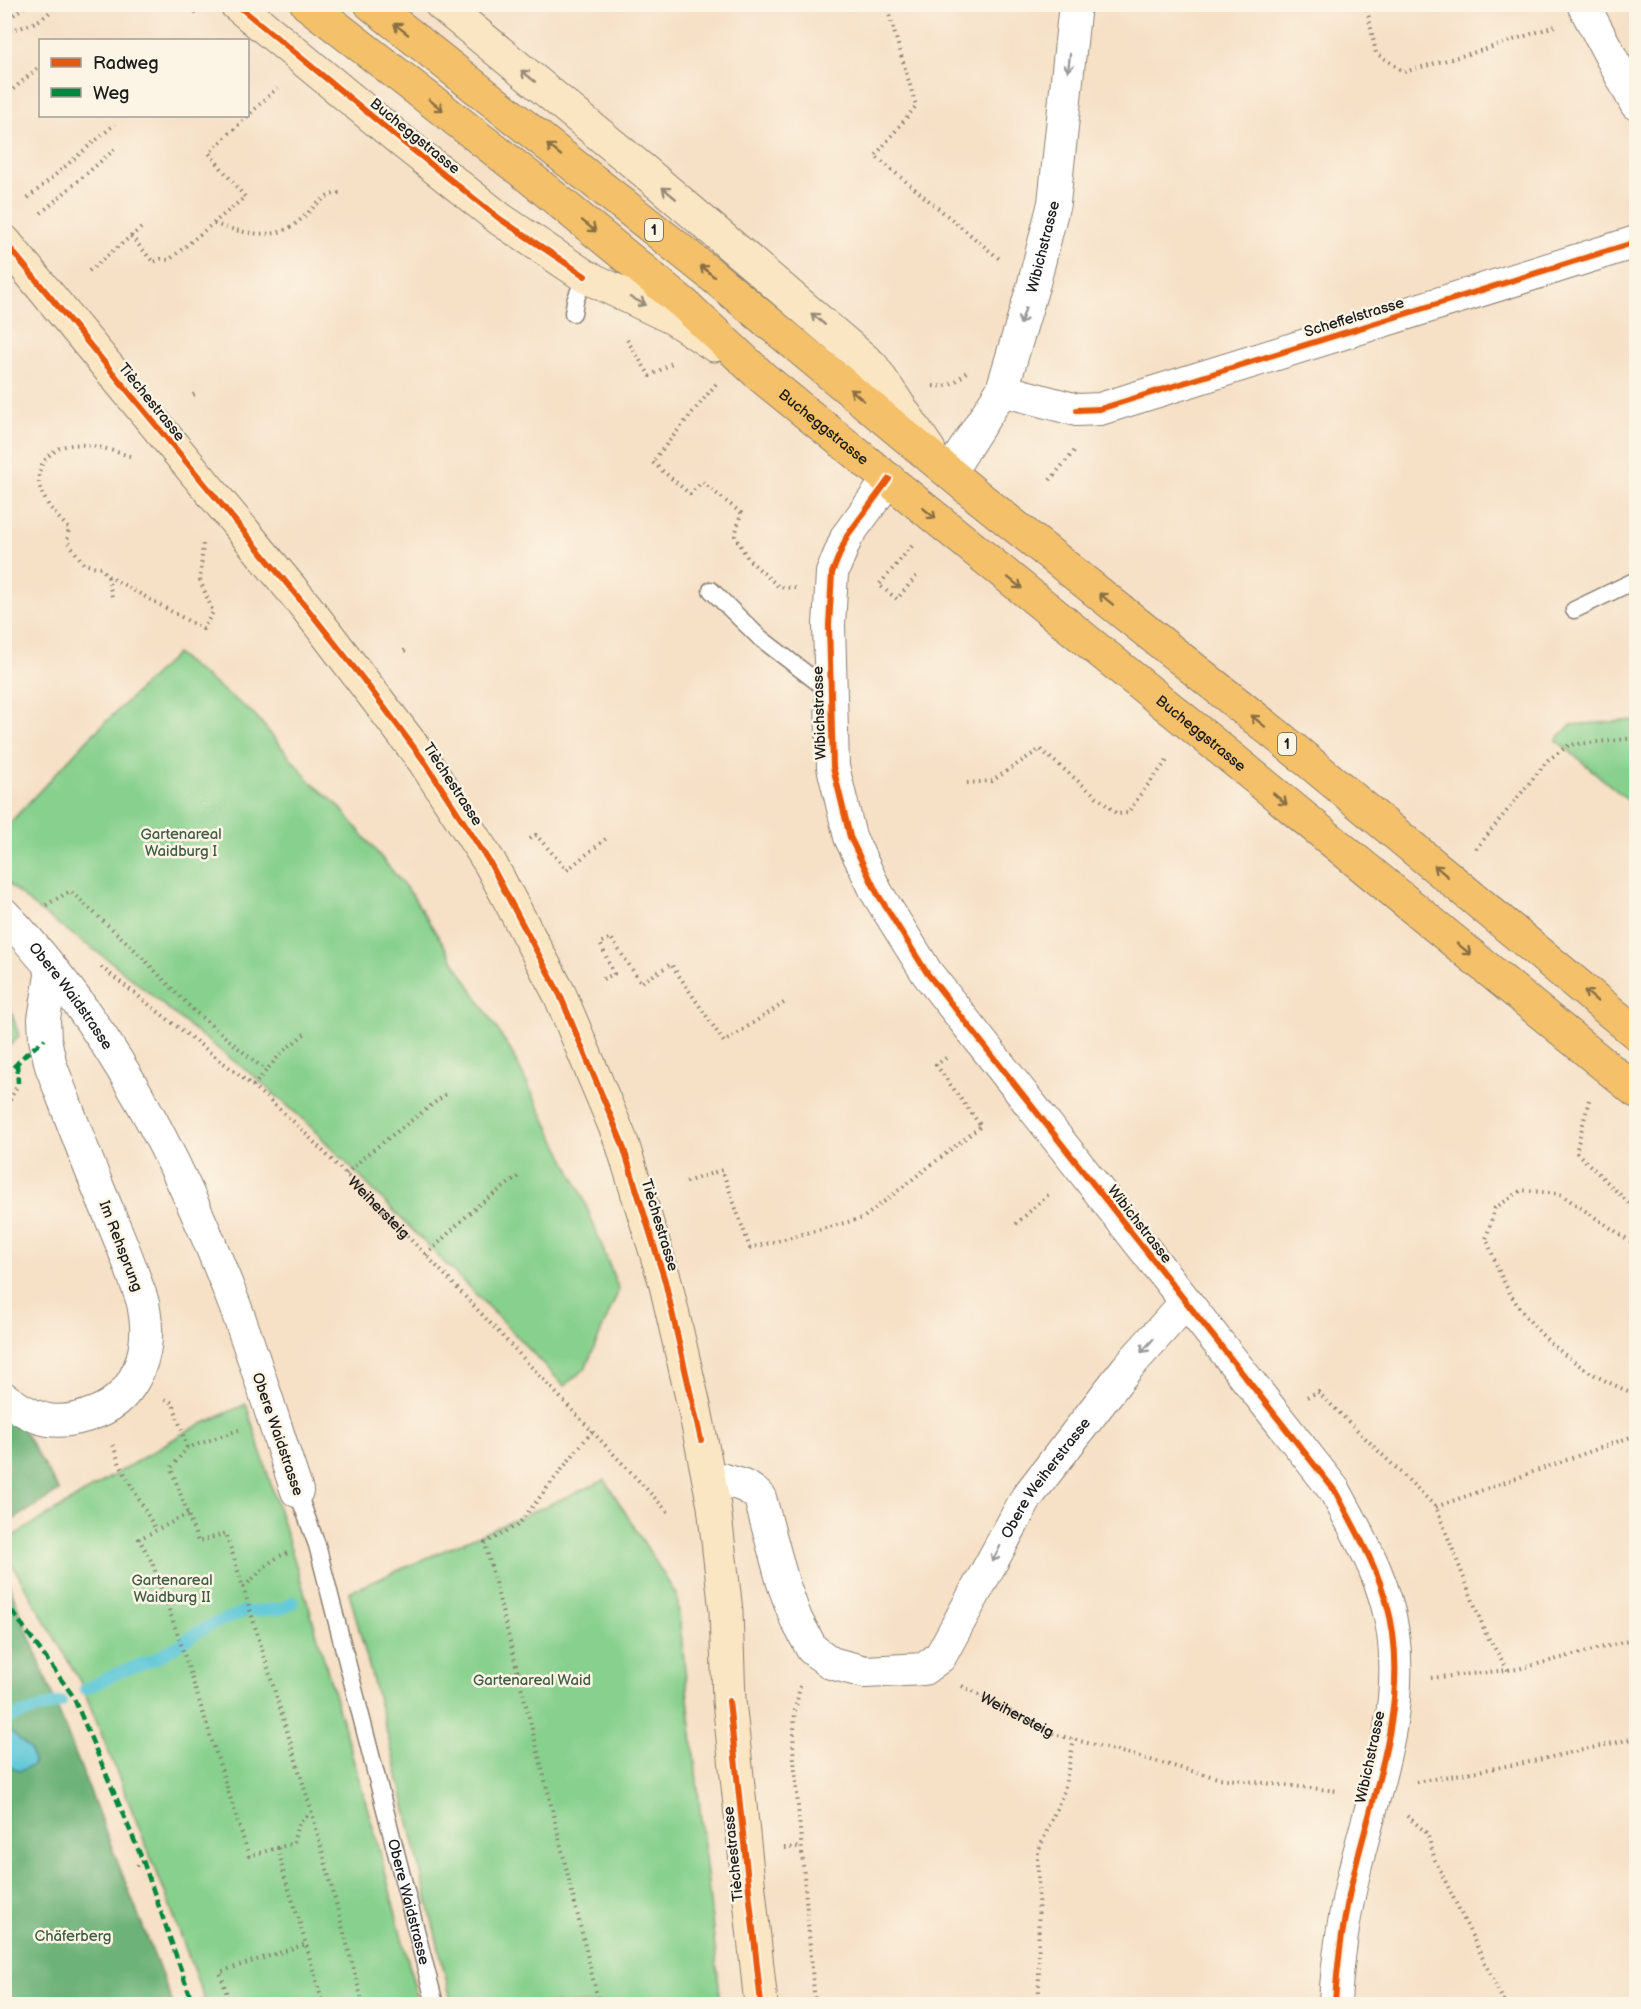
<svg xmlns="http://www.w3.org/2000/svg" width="1641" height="2009" viewBox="0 0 1641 2009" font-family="'Balsamiq Sans',sans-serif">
<rect width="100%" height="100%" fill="#fcf5e5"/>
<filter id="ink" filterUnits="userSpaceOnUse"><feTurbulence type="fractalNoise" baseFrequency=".0167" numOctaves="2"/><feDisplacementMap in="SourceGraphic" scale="12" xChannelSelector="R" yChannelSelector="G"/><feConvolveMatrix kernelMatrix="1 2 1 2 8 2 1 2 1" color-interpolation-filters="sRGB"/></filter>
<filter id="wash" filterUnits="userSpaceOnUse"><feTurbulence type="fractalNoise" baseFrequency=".008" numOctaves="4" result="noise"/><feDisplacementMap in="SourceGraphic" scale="24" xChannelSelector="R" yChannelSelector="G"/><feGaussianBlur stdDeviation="1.35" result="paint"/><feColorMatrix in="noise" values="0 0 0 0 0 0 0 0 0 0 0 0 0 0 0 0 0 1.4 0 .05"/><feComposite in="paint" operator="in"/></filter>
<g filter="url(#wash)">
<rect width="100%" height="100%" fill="#f6e0c6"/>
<path fill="#87d08d" stroke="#527654" stroke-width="1.5" d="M 176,654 L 255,715 L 310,781 L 338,805 L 412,895 L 511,1051 L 580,1190 L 619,1290 L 585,1369 L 564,1386 L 503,1322 L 306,1122 L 256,1078 L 196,1032 L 114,964 L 37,909 L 5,881 L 5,828 L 88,739 Z
M 1636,720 L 1636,807 L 1556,740 L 1571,725 Z
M 5,992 L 19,1036 L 5,1051 L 4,1051 Z
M 246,1404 L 309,1607 L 380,1852 L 419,2004 L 206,2004 L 166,1895 L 81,1683 L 5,1552 L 5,1541 L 187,1431 Z
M 605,1480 L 677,1596 L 721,2004 L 452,2004 L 395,1763 L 349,1592 Z"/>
<path fill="#6db278" stroke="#44674a" stroke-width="1.5" d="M 5,1415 L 23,1429 L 59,1491 L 5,1525 Z
M 5,1574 L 173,2004 L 5,2004 Z"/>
<path fill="#5dc8d8" stroke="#3c727a" stroke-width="1.5" d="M 5,1711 L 10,1731 L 30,1749 L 34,1765 L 19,1771 L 12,1768 L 5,1760 Z"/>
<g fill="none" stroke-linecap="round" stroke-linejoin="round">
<path stroke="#5dc8d8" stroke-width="12" d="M 255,1611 L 281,1609 L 293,1602
M 184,1641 L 208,1626 L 246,1611
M 85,1689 L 120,1672 L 155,1659 L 177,1646
M 8,1718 L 61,1702"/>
</g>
</g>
<g filter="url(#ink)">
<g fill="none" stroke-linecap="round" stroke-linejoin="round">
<defs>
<g id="lane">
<path d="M 573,313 L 575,301 L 585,276"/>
<path d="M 711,590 L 759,637 L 829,691"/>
<path d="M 1574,610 L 1636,580"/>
<path id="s3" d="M 297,1491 L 317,1545 L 435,2004"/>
</g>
<g id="street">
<path d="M 1583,4 L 1636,104"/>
<path d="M 1002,390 L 1077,410 L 1100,409 L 1636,242"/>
<path id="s4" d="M 950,472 L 1002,390 L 1034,283 L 1054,203 L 1075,4"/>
<path d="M 889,479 L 847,536 L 832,573 L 829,625 L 833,767 L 850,837 L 877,893 L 927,973 L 1335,1491 C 1359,1536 1386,1581 1393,1633 C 1404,1713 1375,1789 1356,1865 C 1345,1908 1337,1961 1335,2004"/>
<path id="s5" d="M 4,914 C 111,1025 181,1164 235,1306 C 258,1367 276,1430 297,1491"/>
<path d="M 4,1398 C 37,1422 58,1428 97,1412 C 137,1396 152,1350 144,1309 C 143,1300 139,1291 136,1283 C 125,1249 110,1217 97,1185 C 81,1146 66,1105 51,1066 L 45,1039 L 44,1019 L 52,969"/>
<path id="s6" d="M 708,1476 C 726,1481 748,1483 760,1498 L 783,1583 L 796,1619 L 812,1649 L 831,1663 L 865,1672 L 924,1669 L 940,1657 L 1027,1497 L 1127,1368 L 1186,1302"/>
</g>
<path id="secondary" d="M 236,4 L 403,142 L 500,219 L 585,276 L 673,318 L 714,345
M 441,4 L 644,171 L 872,366 L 929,450
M 4,241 L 307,608 L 424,761 L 490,863 L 560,995 L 622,1143 L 665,1281 L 695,1410 L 714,1506 L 726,1611 L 729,1701 L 761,2004"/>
<g id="primary">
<path id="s7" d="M 307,4 L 528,176 L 684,304 L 762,377 L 1229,756 L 1636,1091"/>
<path d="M 371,4 L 708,272 L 981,499 L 1279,737 L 1636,1033"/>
</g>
</defs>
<use href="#lane" stroke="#897e71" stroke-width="19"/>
<use href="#street" stroke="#897e71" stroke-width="34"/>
<use href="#secondary" stroke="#897e71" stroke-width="35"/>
<use href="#primary" stroke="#897e71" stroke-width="35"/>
<g stroke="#897e71" stroke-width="4" stroke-dasharray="1.5 4.5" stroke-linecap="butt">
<path d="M 186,4 L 199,15"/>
<path d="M 886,4 L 916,106 L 875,156 L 1002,261"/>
<path d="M 1366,4 L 1376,53 L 1404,72 L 1486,49 L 1555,26"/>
<path d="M 4,22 L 28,4"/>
<path d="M 4,30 C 22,30 47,20 56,4"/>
<path d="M 4,97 L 40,66"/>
<path d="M 28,198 L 115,124"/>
<path d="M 41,213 L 115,149"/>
<path d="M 214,224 C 237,231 266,240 289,228 C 308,218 320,192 343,193"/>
<path d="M 131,236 L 153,262 L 161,259 L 169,260 L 245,197 L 209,153 L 277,88"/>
<path d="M 89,271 L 142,227"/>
<path d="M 627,340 L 650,376 L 672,363"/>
<path d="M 716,384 L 652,462 L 690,494 L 702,482 L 741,513 L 735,536 L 748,559 L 779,587 L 795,588"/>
<path d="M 933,386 C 947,388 957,382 966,372"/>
<path d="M 193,395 L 198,392"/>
<path d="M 130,456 C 109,450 84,440 62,447 C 58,448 54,452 51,454 C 23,477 49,510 69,528 L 67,541 L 84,564 L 101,568 L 108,576 L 203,629 L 213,612 L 200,580 L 203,543"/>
<path d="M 1050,480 L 1077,448"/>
<path d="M 912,546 L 879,585 L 897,599 L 919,573"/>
<path d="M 108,577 L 112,597"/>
<path d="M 404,651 L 408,648"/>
<path d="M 967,783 L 992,781 L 1040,749 L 1117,814 L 1128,813 L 1140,795 L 1169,758"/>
<path d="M 530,839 L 536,835 L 567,870 L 608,837"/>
<path d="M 1476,849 L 1548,760 L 1569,745 L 1636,738"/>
<path d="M 46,905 L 70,891 L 132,947 L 194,1011 L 265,1070"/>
<path id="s1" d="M 101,967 L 253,1086 L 294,1122 L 426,1255 L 670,1514"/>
<path d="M 603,979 L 614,974 L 600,943 L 611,938 L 641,983 L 671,964 L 724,1042 L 787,1001"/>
<path d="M 253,1086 L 282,1052 L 307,1032"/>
<path d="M 10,1100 L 17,1086"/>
<path d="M 1589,1100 L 1576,1152 L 1636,1210"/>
<path d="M 346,1174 L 365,1156 L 446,1094"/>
<path d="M 686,1182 L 722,1170 L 750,1248 L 863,1218 L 981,1126 L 936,1065 L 946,1058"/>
<path d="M 1016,1224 L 1051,1192"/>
<path d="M 1636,1245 L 1560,1194 L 1522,1190 L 1495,1208 L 1486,1239 C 1493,1254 1498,1271 1506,1286 C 1533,1337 1583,1375 1636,1394"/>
<path d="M 426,1255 L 477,1206 L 518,1177"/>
<path d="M 1307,1397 L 1318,1392 L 1436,1507 L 1486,1634 L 1508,1670"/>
<path d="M 165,1399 L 173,1403 L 187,1448"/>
<path d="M 239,1430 L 187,1448 L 171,1468 L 198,1542 L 226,1533 L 243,1587 C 259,1575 268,1559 288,1553"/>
<path d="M 592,1431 L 518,1525 L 485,1543 L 548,1792 L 599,2004"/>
<path d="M 113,1445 L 120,1465 L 156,1530"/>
<path d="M 1436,1507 L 1636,1435"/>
<path d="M 188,1514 L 139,1539 L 152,1562 L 178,1635 L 249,1856 L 294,1843 C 295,1829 299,1820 312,1813"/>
<path d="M 243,1587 L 312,1813 L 363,2004"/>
<path d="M 1431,1678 L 1518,1669 L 1636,1639"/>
<path d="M 800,1686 L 795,1711 L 793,1748 L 815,2004"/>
<path id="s2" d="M 962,1686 L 1054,1734 L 1218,1778 L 1338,1791"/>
<path d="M 1416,1782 L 1529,1762 L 1636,1738"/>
<path d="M 1407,1816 L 1427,1833 L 1435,1860 L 1505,2004"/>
<path d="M 278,1848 L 284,1875 L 298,1917 L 323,2004"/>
<path d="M 784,1848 L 801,1847"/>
<path d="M 137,1866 L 143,1861"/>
<path d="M 230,2004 L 220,1972 L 306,1944"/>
<path d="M 1039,2004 L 1038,1852 L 1064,1791 L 1074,1739"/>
</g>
<use href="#lane" stroke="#fff" stroke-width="16"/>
<use href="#street" stroke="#fff" stroke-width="32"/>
<use href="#secondary" stroke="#fbe6c3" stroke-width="33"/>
<use href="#primary" stroke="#f4c16a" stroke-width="33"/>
<path stroke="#00873e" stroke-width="4.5" stroke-dasharray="9 4.5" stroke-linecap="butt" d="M 17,1063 L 18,1083
M 4,1077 L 26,1054 L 45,1039
M 4,1600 L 73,1696 L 143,1861 L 193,2004"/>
<defs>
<path id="cycleway" d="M 236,4 L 403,142 L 500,219 L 585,276
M 4,241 L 307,608 L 363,679 L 424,761 L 490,863 L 560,995 L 622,1143 L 665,1281 L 701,1440
M 1077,410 L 1100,409 L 1636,242
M 889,479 L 847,536 L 832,573 L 829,625 L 833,767 L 850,837 L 877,893 L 927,973 L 1335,1491 C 1359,1536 1386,1581 1393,1633 C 1404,1713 1375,1789 1356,1865 C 1345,1908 1337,1961 1335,2004
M 729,1701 L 761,2004"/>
</defs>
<use href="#cycleway" stroke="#fcf5e5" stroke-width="10"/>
<use href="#cycleway" stroke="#e8590c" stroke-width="6"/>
</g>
<defs><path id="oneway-shaft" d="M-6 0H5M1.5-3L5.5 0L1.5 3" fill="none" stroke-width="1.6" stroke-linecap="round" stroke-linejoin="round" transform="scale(1.5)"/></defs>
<g stroke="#886e43">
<use href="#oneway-shaft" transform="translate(401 29) rotate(-142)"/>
<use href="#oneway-shaft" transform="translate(436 105) rotate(38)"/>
<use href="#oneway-shaft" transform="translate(554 150) rotate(-142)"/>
<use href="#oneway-shaft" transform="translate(589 226) rotate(39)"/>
<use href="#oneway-shaft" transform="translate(707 271) rotate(-141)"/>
<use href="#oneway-shaft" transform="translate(857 395) rotate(-140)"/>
<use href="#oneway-shaft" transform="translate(929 513) rotate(40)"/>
<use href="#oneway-shaft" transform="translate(1015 583) rotate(39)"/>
<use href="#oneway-shaft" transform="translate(1106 599) rotate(-141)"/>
<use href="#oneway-shaft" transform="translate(1258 721) rotate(-141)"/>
<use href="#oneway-shaft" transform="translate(1280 799) rotate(40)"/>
<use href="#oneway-shaft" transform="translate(1441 871) rotate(-140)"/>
<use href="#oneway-shaft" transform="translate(1464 949) rotate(39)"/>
<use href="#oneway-shaft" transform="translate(1591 996) rotate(-140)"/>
</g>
<g stroke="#999">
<use href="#oneway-shaft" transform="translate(1069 63) rotate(96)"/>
<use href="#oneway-shaft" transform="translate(1023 316) rotate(108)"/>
<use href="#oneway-shaft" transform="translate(1147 1346) rotate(132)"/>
<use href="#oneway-shaft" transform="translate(996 1554) rotate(118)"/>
</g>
<g stroke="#978b78">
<use href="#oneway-shaft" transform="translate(528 76) rotate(-141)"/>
<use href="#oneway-shaft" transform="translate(669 193) rotate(-140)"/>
<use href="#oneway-shaft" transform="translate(638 301) rotate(25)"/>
<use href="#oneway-shaft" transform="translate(818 319) rotate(-140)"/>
</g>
</g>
<g text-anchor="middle" stroke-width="5" stroke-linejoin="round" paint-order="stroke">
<g fill="#fcf5e5" stroke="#5f5d58" stroke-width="1.5">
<rect x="645" y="219" width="18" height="22" rx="4.5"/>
<rect x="1278" y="733" width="18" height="22" rx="4.5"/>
</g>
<g font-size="14" font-weight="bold" fill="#1c1c1c">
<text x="654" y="235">1</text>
<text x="1287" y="749">1</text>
</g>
<g font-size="15" fill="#1c1c1c" stroke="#fcf5e5">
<text transform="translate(415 136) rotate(39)" y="5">Bucheggstrasse</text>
<text dy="5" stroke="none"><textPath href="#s4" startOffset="246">Wibichstrasse</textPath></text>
<text transform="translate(1354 317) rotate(-17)" y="5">Scheffelstrasse</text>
<text transform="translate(152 402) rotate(51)" y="5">Tièchestrasse</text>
<text dy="5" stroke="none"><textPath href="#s7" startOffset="668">Bucheggstrasse</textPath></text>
<text transform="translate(819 713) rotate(-92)" y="5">Wibichstrasse</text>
<text dy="5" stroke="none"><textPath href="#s7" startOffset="1154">Bucheggstrasse</textPath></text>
<text transform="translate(453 784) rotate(57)" y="5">Tièchestrasse</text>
<text dy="5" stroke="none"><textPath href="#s5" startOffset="106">Obere Waidstrasse</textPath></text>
<text dy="5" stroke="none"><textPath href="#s1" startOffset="368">Weihersteig</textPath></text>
<text transform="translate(1140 1224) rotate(52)" y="5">Wibichstrasse</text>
<text transform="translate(660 1225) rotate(73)" y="5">Tièchestrasse</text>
<text transform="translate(121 1246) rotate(69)" y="5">Im Rehsprung</text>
<text transform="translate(278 1434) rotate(71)" y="5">Obere Waidstrasse</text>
<text dy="5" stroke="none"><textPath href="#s6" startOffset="564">Obere Weiherstrasse</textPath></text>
<text dy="5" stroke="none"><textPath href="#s2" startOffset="62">Weihersteig</textPath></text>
<text transform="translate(1370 1757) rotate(-78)" y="5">Wibichstrasse</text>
<text transform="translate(733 1854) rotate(-96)" y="5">Tièchestrasse</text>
<text dy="5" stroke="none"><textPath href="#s3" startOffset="426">Obere Waidstrasse</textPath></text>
</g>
<g font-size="15" fill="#415b44" stroke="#fcf5e5">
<text x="181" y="839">Gartenareal<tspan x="181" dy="17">Waidburg I</tspan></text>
<text x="172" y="1585">Gartenareal<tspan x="172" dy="17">Waidburg II</tspan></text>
<text x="532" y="1685">Gartenareal Waid</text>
<text x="73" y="1941">Chäferberg</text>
</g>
</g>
<rect width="1641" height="2009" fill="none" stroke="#fcf5e5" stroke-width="24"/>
<rect x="39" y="39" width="210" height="78" fill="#fcf5e5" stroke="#a29e95" stroke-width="1.5"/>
<rect x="51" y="58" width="30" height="9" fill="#e8590c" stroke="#a29e95" stroke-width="1.5"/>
<text x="93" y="69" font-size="18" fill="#1c1c1c">Radweg</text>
<rect x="51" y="88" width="30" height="9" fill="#00873e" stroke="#a29e95" stroke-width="1.5"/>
<text x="93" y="99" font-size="18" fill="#1c1c1c">Weg</text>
</svg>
